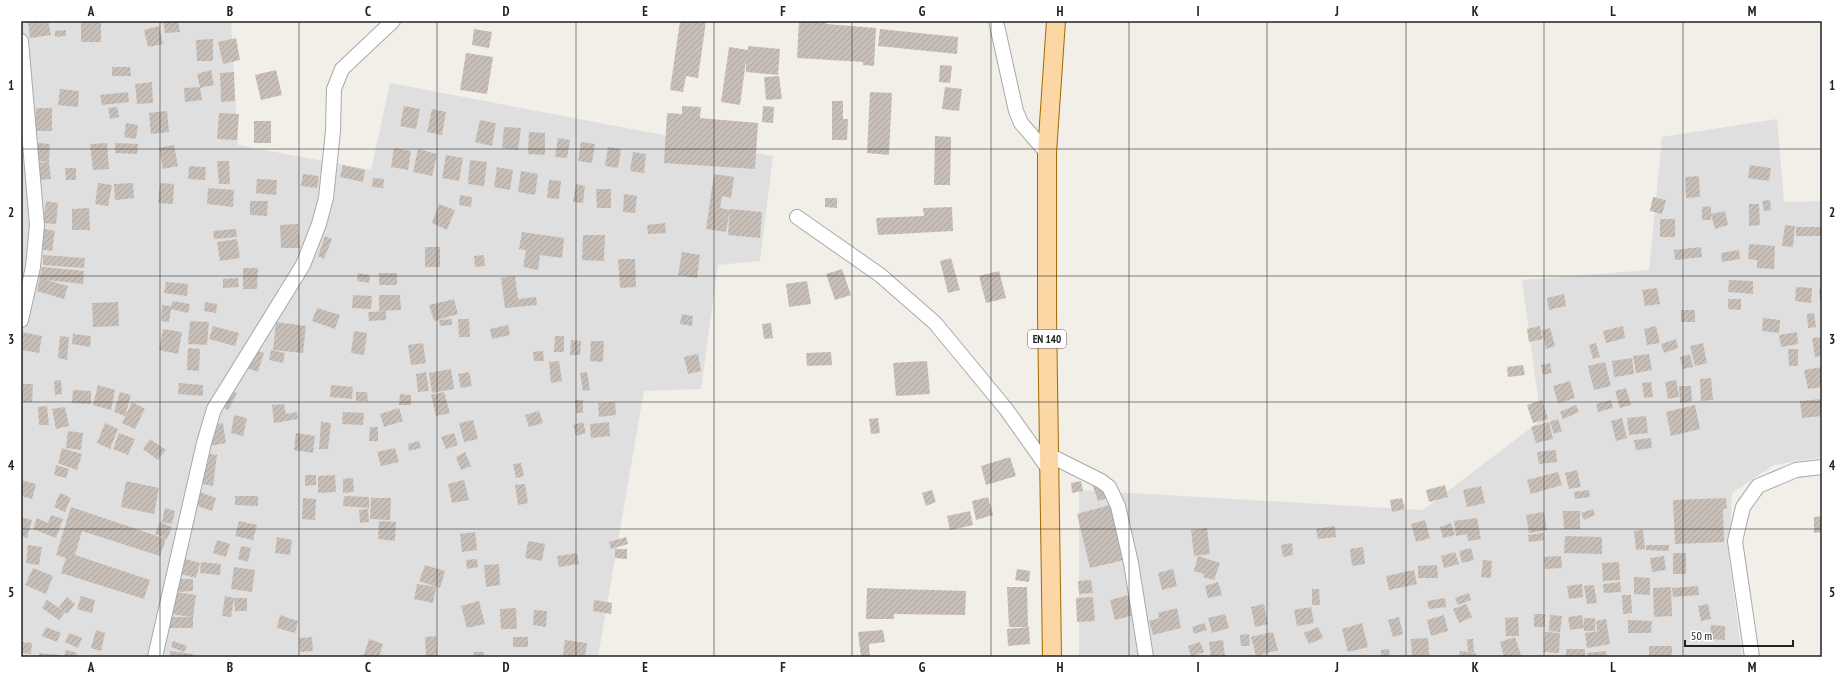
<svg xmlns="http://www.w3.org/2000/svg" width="1843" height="678" viewBox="0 0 1843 678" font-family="'PT Sans Narrow',sans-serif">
<defs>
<pattern id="building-hatch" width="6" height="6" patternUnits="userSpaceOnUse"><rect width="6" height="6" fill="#c7bfb8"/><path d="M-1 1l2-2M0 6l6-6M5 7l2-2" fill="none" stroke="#aba49e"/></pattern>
</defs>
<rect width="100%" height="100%" fill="#f2efe9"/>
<path fill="#e0dfdf" d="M 21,21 L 231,21 L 238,145 L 371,170 L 390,83 L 773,156 L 760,261 L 718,265 L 701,389 L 644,391 L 598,657 L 21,657 Z
M 1777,119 L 1784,202 L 1822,201 L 1822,457 L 1774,465 L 1732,493 L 1729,558 L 1742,657 L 1079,657 L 1079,490 L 1423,510 L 1541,420 L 1522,280 L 1649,270 L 1662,137 Z"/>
<path fill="url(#building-hatch)" d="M 28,21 L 48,21 L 51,35 L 30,38 Z
M 81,21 L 101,22 L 101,42 L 81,42 Z
M 163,21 L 178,21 L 180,32 L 165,33 Z
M 680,21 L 706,21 L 698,78 L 686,76 L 683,92 L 670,90 Z
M 799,21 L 826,21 L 826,24 L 876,28 L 874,66 L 863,65 L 863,62 L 797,58 Z
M 159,26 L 163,44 L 148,47 L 144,30 Z
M 474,29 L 492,32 L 489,48 L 472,45 Z
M 880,29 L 958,37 L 957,54 L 878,46 Z
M 66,30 L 66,36 L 55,37 L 55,31 Z
M 236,38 L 240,60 L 223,64 L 218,42 Z
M 213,39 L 213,61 L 197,61 L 196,40 Z
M 748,46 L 780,49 L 778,75 L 746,72 L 746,61 L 740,105 L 721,102 L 729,47 L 748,50 Z
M 466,53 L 493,57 L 487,94 L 460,90 Z
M 940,65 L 952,66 L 950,83 L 939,82 Z
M 112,67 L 130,67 L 131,76 L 112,76 Z
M 211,70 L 214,85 L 200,88 L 202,100 L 185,102 L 184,88 L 200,87 L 197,74 Z
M 276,70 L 282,95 L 261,100 L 255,75 Z
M 234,72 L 235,101 L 221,102 L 220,73 Z
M 779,76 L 782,99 L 766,100 L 764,77 Z
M 152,82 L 153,103 L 137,104 L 135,84 Z
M 945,87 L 962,89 L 959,111 L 942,109 Z
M 60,89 L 79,91 L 78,107 L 58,105 Z
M 128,92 L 129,102 L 102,105 L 100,95 Z
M 870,92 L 892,93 L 889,155 L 867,153 Z
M 832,101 L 843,101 L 843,119 L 848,119 L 847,140 L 832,140 Z
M 404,106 L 420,109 L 416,129 L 400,126 Z
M 682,106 L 701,107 L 700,118 L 758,123 L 755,169 L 664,163 L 667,113 L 682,114 Z
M 763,106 L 774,107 L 773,123 L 762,122 Z
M 117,107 L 119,117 L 110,119 L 108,108 Z
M 36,108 L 52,108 L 52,131 L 36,131 Z
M 432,109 L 446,112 L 442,135 L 427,132 Z
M 167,111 L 169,132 L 151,134 L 149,113 Z
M 219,113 L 239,114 L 237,140 L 217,139 Z
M 480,120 L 496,123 L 492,146 L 475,142 Z
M 254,121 L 271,121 L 271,143 L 254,143 Z
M 126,123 L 138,125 L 136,139 L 124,137 Z
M 504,127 L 521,128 L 518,150 L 502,148 Z
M 529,132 L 545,133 L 545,155 L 528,154 Z
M 935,136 L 951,137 L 950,185 L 934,185 Z
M 558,138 L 570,140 L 567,158 L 555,157 Z
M 581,142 L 595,144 L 592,163 L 578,161 Z
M 38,143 L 50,144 L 49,162 L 37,161 Z
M 107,143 L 109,169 L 93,170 L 90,144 Z
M 115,143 L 138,144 L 137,154 L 115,153 Z
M 174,145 L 178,166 L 163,169 L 159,148 Z
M 608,147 L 621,149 L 618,168 L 605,166 Z
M 394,148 L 411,151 L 408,170 L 391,167 Z
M 418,149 L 437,154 L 432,176 L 413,172 Z
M 633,152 L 646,154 L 644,173 L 630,171 Z
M 446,155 L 463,158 L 459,181 L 442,178 Z
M 470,160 L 487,162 L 484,186 L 468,184 Z
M 217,161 L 229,161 L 230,184 L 219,184 Z
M 49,162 L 51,179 L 40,180 L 38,163 Z
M 343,165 L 365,170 L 363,182 L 340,177 Z
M 1750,165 L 1771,168 L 1769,181 L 1748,178 Z
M 189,166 L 206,167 L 205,180 L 188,179 Z
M 497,167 L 513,170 L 510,190 L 494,187 Z
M 65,168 L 76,168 L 76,180 L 66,180 Z
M 521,171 L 538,174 L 535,195 L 518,192 Z
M 303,174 L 319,176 L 317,188 L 301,186 Z
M 714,174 L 734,177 L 731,198 L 722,196 L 720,208 L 730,210 L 726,232 L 706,229 Z
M 1699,176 L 1700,197 L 1686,198 L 1685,177 Z
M 373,178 L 384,179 L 383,188 L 372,187 Z
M 257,179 L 277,180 L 276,195 L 256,193 Z
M 549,180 L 561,181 L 559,199 L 547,198 Z
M 98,183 L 112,185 L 108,206 L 95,204 Z
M 133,183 L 134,198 L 115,200 L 114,184 Z
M 160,183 L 174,184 L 173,204 L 158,203 Z
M 576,184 L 585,186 L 583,203 L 573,202 Z
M 208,188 L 234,190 L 233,207 L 207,204 Z
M 596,189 L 611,189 L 611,208 L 597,208 Z
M 624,194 L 637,196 L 635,213 L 623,212 Z
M 460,195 L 472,197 L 471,207 L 459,205 Z
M 1653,197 L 1666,200 L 1662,214 L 1650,211 Z
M 825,198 L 837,198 L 837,208 L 825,207 Z
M 1770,200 L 1771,210 L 1764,211 L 1762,201 Z
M 46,201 L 58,203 L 56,224 L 43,223 Z
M 250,201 L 268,201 L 267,216 L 250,215 Z
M 439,204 L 455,210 L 447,230 L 432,223 Z
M 1749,204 L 1759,204 L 1760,225 L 1749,226 Z
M 1711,206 L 1711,214 L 1725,211 L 1728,225 L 1715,229 L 1711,215 L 1711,220 L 1702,220 L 1702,207 Z
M 952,207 L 953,231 L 878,235 L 876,218 L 924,216 L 923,208 Z
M 89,208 L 90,230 L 72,230 L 72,209 Z
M 730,209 L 762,212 L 760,238 L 728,235 Z
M 1660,219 L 1675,219 L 1675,237 L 1660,237 Z
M 665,223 L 666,233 L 648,234 L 647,225 Z
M 298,224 L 300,248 L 281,248 L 280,225 Z
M 1785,225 L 1795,226 L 1793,247 L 1782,246 Z
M 1796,227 L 1822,227 L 1822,236 L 1796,236 Z
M 40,228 L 55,231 L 52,251 L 37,249 Z
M 236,229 L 237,237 L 214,239 L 213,231 Z
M 522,232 L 564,238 L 562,258 L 540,255 L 538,270 L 523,267 L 526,250 L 519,249 Z
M 583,235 L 605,235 L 604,261 L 582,260 Z
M 325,236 L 332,239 L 324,259 L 318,256 Z
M 237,239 L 240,258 L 220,261 L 217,242 Z
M 1749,244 L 1775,246 L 1774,269 L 1757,268 L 1757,260 L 1748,259 Z
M 425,247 L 440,247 L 440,267 L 425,267 Z
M 1701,247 L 1702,257 L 1675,260 L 1674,250 Z
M 1739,250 L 1740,259 L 1722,262 L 1721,253 Z
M 682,252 L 700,255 L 697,278 L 678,275 Z
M 43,255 L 85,258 L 84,268 L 43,265 Z
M 484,255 L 485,266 L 475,267 L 474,256 Z
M 951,258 L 960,290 L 948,293 L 940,261 Z
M 618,259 L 635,259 L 636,287 L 620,288 Z
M 42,267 L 84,271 L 83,284 L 47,280 L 68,286 L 64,299 L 37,291 Z
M 243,268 L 258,268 L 257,289 L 243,289 Z
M 842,269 L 851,295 L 835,300 L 826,274 Z
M 999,271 L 1006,298 L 986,303 L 979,276 Z
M 358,273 L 370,275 L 369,283 L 357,281 Z
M 379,273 L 397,273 L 397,285 L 379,285 Z
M 515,276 L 518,299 L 536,297 L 537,305 L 505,308 L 501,278 Z
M 238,278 L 239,287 L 223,288 L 223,279 Z
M 1729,280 L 1753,281 L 1753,294 L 1728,292 Z
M 807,281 L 811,304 L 789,307 L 786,284 Z
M 166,282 L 188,284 L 187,296 L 164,293 Z
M 1796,287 L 1812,288 L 1811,303 L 1795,301 Z
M 1657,288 L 1660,304 L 1645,306 L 1642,290 Z
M 1819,289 L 1822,289 L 1822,302 L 1820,302 Z
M 1564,294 L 1566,306 L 1549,310 L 1547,298 Z
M 353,295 L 372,296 L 371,309 L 352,308 Z
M 379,295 L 400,295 L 401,310 L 379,311 Z
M 454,299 L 458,314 L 434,321 L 429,305 Z
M 1728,299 L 1741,299 L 1741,310 L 1728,309 Z
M 173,301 L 190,304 L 188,313 L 171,309 L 169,322 L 161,321 L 162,305 L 171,306 Z
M 118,302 L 119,326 L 93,327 L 92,303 Z
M 205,302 L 217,304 L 216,313 L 204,311 Z
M 317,308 L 340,315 L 335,329 L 312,321 Z
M 1681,310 L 1695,310 L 1695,322 L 1681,322 Z
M 386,311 L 386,320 L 369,321 L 368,312 Z
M 1814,313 L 1816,327 L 1808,328 L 1807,314 Z
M 682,314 L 693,316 L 692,326 L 680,324 Z
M 1763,318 L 1780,320 L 1779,333 L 1762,331 Z
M 452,319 L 452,325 L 440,326 L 439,320 Z
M 458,319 L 469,319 L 470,337 L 459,337 Z
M 190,321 L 209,322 L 207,345 L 188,344 Z
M 276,322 L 306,326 L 303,353 L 273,350 Z
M 771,323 L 773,338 L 764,339 L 762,324 Z
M 508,325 L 510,335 L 492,339 L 490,329 Z
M 213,326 L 239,333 L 235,346 L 209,339 Z
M 1540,326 L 1543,339 L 1529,342 L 1527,329 Z
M 1623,326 L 1625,338 L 1606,343 L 1603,331 Z
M 1656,326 L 1660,343 L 1647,345 L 1644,329 Z
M 1550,328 L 1555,346 L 1546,349 L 1542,330 Z
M 163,329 L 182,332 L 178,354 L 159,350 Z
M 354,331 L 367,333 L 364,355 L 351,353 Z
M 22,332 L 42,336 L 39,353 L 21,350 Z
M 1797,332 L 1798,344 L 1781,347 L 1779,335 Z
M 73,334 L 91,336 L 90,347 L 72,344 Z
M 60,336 L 69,337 L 67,360 L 58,358 Z
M 555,336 L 564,336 L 564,352 L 554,352 Z
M 1822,337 L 1822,356 L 1815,357 L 1812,338 Z
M 1676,339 L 1678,348 L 1664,353 L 1661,344 Z
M 571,340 L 581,341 L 580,355 L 570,355 Z
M 591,341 L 604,341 L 603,362 L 590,361 Z
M 423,343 L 426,363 L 411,365 L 408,345 Z
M 1596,343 L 1600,357 L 1593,359 L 1589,345 Z
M 1703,343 L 1707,363 L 1695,366 L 1690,346 Z
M 188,348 L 200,349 L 199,371 L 187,370 Z
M 253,349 L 264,353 L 258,372 L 247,368 Z
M 1788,349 L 1798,349 L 1798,366 L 1789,366 Z
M 271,350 L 285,353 L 283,363 L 269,360 Z
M 543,351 L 544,361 L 534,361 L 533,352 Z
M 831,352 L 832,365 L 807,366 L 806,353 Z
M 698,354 L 701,371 L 688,374 L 684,357 Z
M 1649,354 L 1652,370 L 1636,373 L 1633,356 Z
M 1690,354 L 1693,367 L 1683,369 L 1680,357 Z
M 1632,358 L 1634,374 L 1614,377 L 1612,361 Z
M 559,361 L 562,381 L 551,383 L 549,362 Z
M 927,361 L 930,394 L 896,396 L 893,363 Z
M 1605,362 L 1611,386 L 1594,390 L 1588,366 Z
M 1550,363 L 1552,373 L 1543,375 L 1541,365 Z
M 1523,365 L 1525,375 L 1508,377 L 1507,367 Z
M 1822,367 L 1822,387 L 1808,389 L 1804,370 Z
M 451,369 L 454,389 L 432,393 L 429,373 Z
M 426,372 L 429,391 L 418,392 L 416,374 Z
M 469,372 L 472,386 L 461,388 L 458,374 Z
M 587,372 L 590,390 L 583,391 L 580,373 Z
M 1711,378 L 1713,400 L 1701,401 L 1700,379 Z
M 61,380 L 62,394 L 55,395 L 54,381 Z
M 1676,380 L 1679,397 L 1668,399 L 1665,382 Z
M 1570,381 L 1575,398 L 1558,403 L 1553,386 Z
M 1651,382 L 1653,397 L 1644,398 L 1642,383 Z
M 179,383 L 203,385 L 203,396 L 178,394 Z
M 23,384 L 33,384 L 32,402 L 23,402 Z
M 98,385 L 115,390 L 111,410 L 93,405 Z
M 331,385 L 353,387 L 352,399 L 330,397 Z
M 1679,386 L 1691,386 L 1692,402 L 1680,403 Z
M 224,387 L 237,393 L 228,410 L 215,404 Z
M 1626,388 L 1631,405 L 1620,408 L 1615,391 Z
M 73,390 L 91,391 L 91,404 L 72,403 Z
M 120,392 L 131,395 L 125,416 L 114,412 Z
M 356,392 L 367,392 L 368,401 L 356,401 Z
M 444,392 L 450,413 L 436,416 L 431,395 Z
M 400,394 L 411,395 L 411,405 L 399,405 Z
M 1822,399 L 1822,416 L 1802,418 L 1800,401 Z
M 575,400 L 583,400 L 583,413 L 576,413 Z
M 1542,400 L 1548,419 L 1533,423 L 1527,405 Z
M 1611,400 L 1613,408 L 1598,412 L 1596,404 Z
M 132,402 L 145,409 L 135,429 L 122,423 Z
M 615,402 L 616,415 L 599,417 L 598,403 Z
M 284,404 L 286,414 L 297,412 L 298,419 L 274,423 L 272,405 Z
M 1576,405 L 1579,412 L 1563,419 L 1560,412 Z
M 1695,405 L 1700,429 L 1671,436 L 1666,412 Z
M 47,406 L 49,425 L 39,425 L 38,407 Z
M 65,407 L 69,426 L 56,429 L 52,409 Z
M 399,408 L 403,421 L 384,427 L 380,414 Z
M 539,411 L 543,423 L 529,427 L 525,415 Z
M 343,412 L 364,413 L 363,425 L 342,424 Z
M 234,415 L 247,418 L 243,436 L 231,433 Z
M 1646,416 L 1648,433 L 1629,435 L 1627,418 Z
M 878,418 L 880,433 L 871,434 L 869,419 Z
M 1622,418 L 1627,438 L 1616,441 L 1611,421 Z
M 1558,419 L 1562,431 L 1554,434 L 1550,422 Z
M 473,420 L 478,439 L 464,442 L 459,423 Z
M 321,422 L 331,423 L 328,449 L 319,449 Z
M 583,422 L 586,433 L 576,436 L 573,425 Z
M 609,422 L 610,436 L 591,438 L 590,424 Z
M 1549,422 L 1553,439 L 1536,443 L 1531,427 Z
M 105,423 L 118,429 L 110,449 L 97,443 Z
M 223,423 L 226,443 L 210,446 L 206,426 Z
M 370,427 L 378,427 L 378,441 L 369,441 Z
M 68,431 L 83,433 L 81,450 L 66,448 Z
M 119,433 L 135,439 L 128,455 L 113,449 Z
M 296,433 L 315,436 L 313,453 L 294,450 Z
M 454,433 L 458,445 L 446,449 L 441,437 Z
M 1651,438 L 1652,448 L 1636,450 L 1634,440 Z
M 150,439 L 166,450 L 158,460 L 143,449 Z
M 419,441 L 421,448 L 409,451 L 408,444 Z
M 62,448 L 82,454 L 77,470 L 58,463 Z
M 395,448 L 399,462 L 381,466 L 377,452 Z
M 1556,450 L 1557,462 L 1539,464 L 1537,452 Z
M 465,452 L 471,466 L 461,470 L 456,457 Z
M 209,454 L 217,455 L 213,486 L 196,483 L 199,462 L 208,464 Z
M 1010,457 L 1016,476 L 986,485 L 981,466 Z
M 521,463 L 524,476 L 516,478 L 513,464 Z
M 56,465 L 69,469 L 66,478 L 54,475 Z
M 1577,470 L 1581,487 L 1569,489 L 1565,473 Z
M 1558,472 L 1562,485 L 1531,494 L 1527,480 Z
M 305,475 L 316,475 L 316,485 L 305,486 Z
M 335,475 L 336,492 L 318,493 L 318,476 Z
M 353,478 L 354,492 L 343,493 L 343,479 Z
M 21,480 L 36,484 L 32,499 L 21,496 Z
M 464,480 L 469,500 L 452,503 L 448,484 Z
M 126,481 L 159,488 L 154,514 L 121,507 Z
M 1081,481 L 1083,491 L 1072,493 L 1071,483 Z
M 1091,481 L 1111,497 L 1098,501 Z
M 525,484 L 528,503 L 518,505 L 515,485 Z
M 1445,485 L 1448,497 L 1429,502 L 1426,490 Z
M 1481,486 L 1485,503 L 1467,507 L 1463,490 Z
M 932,490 L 936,502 L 926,506 L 922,493 Z
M 1589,490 L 1590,497 L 1575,499 L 1574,492 Z
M 197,491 L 216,498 L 212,511 L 192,504 Z
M 60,493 L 71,498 L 65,512 L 54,507 Z
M 235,496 L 258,496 L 258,506 L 235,505 Z
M 344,496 L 369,497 L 369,508 L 343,506 Z
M 988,497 L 993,515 L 976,520 L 972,501 Z
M 303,498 L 316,499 L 315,520 L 302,519 Z
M 371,498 L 391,498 L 390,520 L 370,519 Z
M 1402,498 L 1405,509 L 1392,512 L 1390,500 Z
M 1726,498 L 1727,509 L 1723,509 L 1724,542 L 1675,544 L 1673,500 Z
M 1110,505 L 1124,560 L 1090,568 L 1077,514 Z
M 71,507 L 166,539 L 160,556 L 82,531 L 75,555 L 150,580 L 144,599 L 61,573 L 66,558 L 56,555 Z
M 165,508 L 175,511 L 172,524 L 162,522 Z
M 368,509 L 369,522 L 360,523 L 359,510 Z
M 1593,509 L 1595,515 L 1584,520 L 1581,513 Z
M 970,511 L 973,525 L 950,530 L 947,516 Z
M 1563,511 L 1580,511 L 1580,529 L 1564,529 Z
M 1544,512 L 1547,530 L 1529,533 L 1526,515 Z
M 51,515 L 63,519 L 56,538 L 33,529 L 37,518 L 48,523 Z
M 1822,516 L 1822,532 L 1814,533 L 1814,517 Z
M 21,517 L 32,520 L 27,538 L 21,536 Z
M 1477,518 L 1481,539 L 1468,541 L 1467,534 L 1456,536 L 1454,521 Z
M 1425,520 L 1430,538 L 1416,542 L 1411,524 Z
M 239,521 L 257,525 L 253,540 L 235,536 Z
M 379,521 L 396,522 L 395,541 L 378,539 Z
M 160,522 L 172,527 L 167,539 L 155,534 Z
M 1451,523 L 1455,535 L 1443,538 L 1440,527 Z
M 1335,526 L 1336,537 L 1318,539 L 1316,529 Z
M 1207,528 L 1210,554 L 1194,556 L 1191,530 Z
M 1643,530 L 1645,549 L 1636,550 L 1634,531 Z
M 475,532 L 477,550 L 462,552 L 460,534 Z
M 1543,533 L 1544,540 L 1529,542 L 1528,535 Z
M 1565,536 L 1602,537 L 1602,554 L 1564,553 Z
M 277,537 L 292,540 L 290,555 L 275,553 Z
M 626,537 L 628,544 L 611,549 L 609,542 Z
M 217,540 L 230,544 L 226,557 L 213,553 Z
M 528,541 L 545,544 L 542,561 L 525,558 Z
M 1292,543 L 1293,555 L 1283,557 L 1281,545 Z
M 28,545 L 42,547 L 39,565 L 26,563 Z
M 1646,545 L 1669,545 L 1669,551 L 1646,550 Z
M 241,546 L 251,548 L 248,562 L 238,559 Z
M 1363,547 L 1365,564 L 1352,566 L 1350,549 Z
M 1471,548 L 1474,560 L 1462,563 L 1459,551 Z
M 615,549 L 627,549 L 627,559 L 615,558 Z
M 1455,552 L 1459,564 L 1444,568 L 1441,556 Z
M 577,553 L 579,564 L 559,567 L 557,556 Z
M 1673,553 L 1686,553 L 1686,574 L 1673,574 Z
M 1198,556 L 1220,563 L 1214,580 L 1203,577 L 1204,574 L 1194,571 Z
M 1561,556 L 1562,568 L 1545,569 L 1544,557 Z
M 1664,556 L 1666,570 L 1652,572 L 1650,558 Z
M 185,559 L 200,563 L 196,578 L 181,574 Z
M 477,559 L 478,567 L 467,569 L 466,560 Z
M 1483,560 L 1492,561 L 1491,578 L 1481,577 Z
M 201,562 L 221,564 L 220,575 L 200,573 Z
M 1619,562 L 1620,580 L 1603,581 L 1602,563 Z
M 499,564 L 500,585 L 486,587 L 484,565 Z
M 425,565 L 445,571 L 440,588 L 419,581 Z
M 1437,565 L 1438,578 L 1418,578 L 1418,566 Z
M 234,567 L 255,570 L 252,592 L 231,589 Z
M 33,568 L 53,576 L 46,594 L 25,585 Z
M 1017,569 L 1030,571 L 1029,582 L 1015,580 Z
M 1173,569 L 1177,586 L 1162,590 L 1158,573 Z
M 1414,570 L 1417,584 L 1389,590 L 1386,576 Z
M 1634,577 L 1650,578 L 1650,595 L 1634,594 Z
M 174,579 L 193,579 L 193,591 L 176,592 L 196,595 L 193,617 L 193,628 L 170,628 L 170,617 L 192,617 L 170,614 Z
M 1091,580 L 1093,593 L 1079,594 L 1078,581 Z
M 1218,582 L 1222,595 L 1208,598 L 1205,586 Z
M 1620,582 L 1621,592 L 1604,593 L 1603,584 Z
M 417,584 L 436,587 L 433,603 L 414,599 Z
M 1582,584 L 1583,597 L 1569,599 L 1567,586 Z
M 1594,585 L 1597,603 L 1587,604 L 1584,586 Z
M 1698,586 L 1699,595 L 1673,597 L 1672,588 Z
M 1007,587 L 1027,587 L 1028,627 L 1009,627 Z
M 1671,587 L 1672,616 L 1654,617 L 1653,588 Z
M 867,588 L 966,591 L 965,615 L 894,614 L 894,619 L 866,619 Z
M 1312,589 L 1319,589 L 1320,605 L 1312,605 Z
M 1469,593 L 1471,600 L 1458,605 L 1455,598 Z
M 1133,594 L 1138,614 L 1115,620 L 1110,600 Z
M 1622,595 L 1631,595 L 1632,613 L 1623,614 Z
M 81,596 L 95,600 L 92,613 L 77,609 Z
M 225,596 L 234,598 L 231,617 L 222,616 Z
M 67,597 L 75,604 L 67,614 L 59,607 Z
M 1093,597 L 1095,621 L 1077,622 L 1076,598 Z
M 234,598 L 247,598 L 247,611 L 235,611 Z
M 1445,598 L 1446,607 L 1429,609 L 1427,601 Z
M 47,600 L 65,612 L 59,620 L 42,608 Z
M 594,600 L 612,603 L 611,614 L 593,611 Z
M 479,601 L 485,624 L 467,628 L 461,606 Z
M 1264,604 L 1268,624 L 1255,627 L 1251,607 Z
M 1466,604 L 1472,617 L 1459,623 L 1453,609 Z
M 1708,604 L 1711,619 L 1701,621 L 1698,606 Z
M 1311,607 L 1314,623 L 1297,626 L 1294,610 Z
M 516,608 L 517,629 L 501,629 L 500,609 Z
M 1177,608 L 1181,628 L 1153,635 L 1149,621 L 1159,618 L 1158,613 Z
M 534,610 L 547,611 L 546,627 L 533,625 Z
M 1225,614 L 1229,628 L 1212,633 L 1208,618 Z
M 1534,614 L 1545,614 L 1545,627 L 1534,627 Z
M 280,615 L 298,621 L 295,633 L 277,628 Z
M 1444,615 L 1448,631 L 1431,636 L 1427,620 Z
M 1550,615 L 1562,616 L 1560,632 L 1549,631 Z
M 1582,615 L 1584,628 L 1570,630 L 1568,617 Z
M 1399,617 L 1403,634 L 1393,637 L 1388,620 Z
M 1518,617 L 1519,636 L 1506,636 L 1505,618 Z
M 1584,618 L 1595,618 L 1595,631 L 1584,631 Z
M 1606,619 L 1610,644 L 1587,648 L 1585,633 L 1599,631 L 1597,631 L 1596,621 Z
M 1628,620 L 1652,621 L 1651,633 L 1628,633 Z
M 1204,623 L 1207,630 L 1194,634 L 1192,627 Z
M 1362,623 L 1368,647 L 1348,652 L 1342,629 Z
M 1711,625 L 1725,626 L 1725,640 L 1710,639 Z
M 46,627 L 61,633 L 57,642 L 42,636 Z
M 1029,627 L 1030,644 L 1008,646 L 1007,629 Z
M 1318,627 L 1323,638 L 1309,644 L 1304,633 Z
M 96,630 L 105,633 L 101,651 L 91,648 Z
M 883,630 L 885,642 L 869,644 L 870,657 L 861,657 L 858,632 Z
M 1273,632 L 1278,650 L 1256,656 L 1251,637 Z
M 1545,632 L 1560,633 L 1559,653 L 1544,652 Z
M 69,633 L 82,638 L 78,648 L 65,642 Z
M 1249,634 L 1250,646 L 1241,646 L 1240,635 Z
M 436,636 L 437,657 L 426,657 L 425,637 Z
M 312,637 L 313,651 L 300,652 L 299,638 Z
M 513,637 L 528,637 L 528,647 L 513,647 Z
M 1515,637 L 1521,655 L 1504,657 L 1500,642 Z
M 1428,638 L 1429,655 L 1412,656 L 1411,639 Z
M 369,639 L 383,644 L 379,657 L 363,657 Z
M 1467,639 L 1473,639 L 1474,652 L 1468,652 Z
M 565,640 L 587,643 L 585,657 L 563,655 Z
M 1223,640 L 1225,657 L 1211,657 L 1209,642 Z
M 173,641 L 187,646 L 184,652 L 171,647 Z
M 21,642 L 32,643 L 31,654 L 21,653 Z
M 1200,642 L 1204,652 L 1191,657 L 1188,646 Z
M 1649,646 L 1672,646 L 1672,657 L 1649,657 Z
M 1389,649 L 1390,657 L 1381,657 L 1381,650 Z
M 1566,649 L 1585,649 L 1585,657 L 1566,657 Z
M 66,650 L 77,653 L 76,657 L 64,657 Z
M 170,651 L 193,654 L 192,657 L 170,657 Z
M 1460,651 L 1476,653 L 1476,657 L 1459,657 Z
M 1606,651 L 1607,657 L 1588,657 L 1587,653 Z
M 474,652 L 484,652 L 484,657 L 474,657 Z
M 39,653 L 60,655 L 60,657 L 39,657 Z"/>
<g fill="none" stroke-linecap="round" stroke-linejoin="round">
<defs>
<path id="minor" d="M 996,21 L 1016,111 L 1021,123 L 1047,153
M 21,41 L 37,225 L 33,267 L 21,320
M 797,217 L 880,275 L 935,323 L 1006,409 L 1050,471
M 1049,455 L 1101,481 L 1109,487 L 1118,506 L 1131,563 L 1146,657
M 155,657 L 204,443 L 214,409 L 303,265 L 319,224 L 326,198 L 333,131 L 334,89 L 342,69 L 393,21
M 1752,657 L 1735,541 L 1743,507 L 1758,486 L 1796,470 L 1822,467"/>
<path id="major" d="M 1052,657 L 1047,313 L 1047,153 L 1056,21"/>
</defs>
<use href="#minor" stroke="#a9a9a9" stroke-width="16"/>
<use href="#major" stroke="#a06b00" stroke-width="20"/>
<use href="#minor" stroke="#fff" stroke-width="14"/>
<use href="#major" stroke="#fcd6a4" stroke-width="18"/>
</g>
<path fill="none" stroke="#222" stroke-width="1" stroke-opacity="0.55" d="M 160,21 L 160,657M 299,21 L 299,657M 437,21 L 437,657M 576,21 L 576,657M 714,21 L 714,657M 852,21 L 852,657M 991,21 L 991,657M 1129,21 L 1129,657M 1267,21 L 1267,657M 1406,21 L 1406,657M 1544,21 L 1544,657M 1683,21 L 1683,657M 21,149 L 1822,149M 21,276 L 1822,276M 21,402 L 1822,402M 21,529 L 1822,529"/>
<g text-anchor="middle" stroke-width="3" stroke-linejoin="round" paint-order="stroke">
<rect fill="#fff" stroke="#646464" stroke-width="1" x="1028" y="330" width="38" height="18" rx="3"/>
<g font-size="11" font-weight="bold" fill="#222">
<text x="1047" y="343">EN 140</text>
</g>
</g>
<rect width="1843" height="678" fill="none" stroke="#ffffff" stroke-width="44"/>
<path d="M1685 640v6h108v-6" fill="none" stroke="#222222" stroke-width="2"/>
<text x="1691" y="640" font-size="12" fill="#222222" stroke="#ffffff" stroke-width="3" paint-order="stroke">50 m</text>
<rect x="22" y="22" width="1799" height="634" fill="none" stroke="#222" stroke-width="1.5"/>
<g font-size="13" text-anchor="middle" font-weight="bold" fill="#222">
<text x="91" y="16">A</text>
<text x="230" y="16">B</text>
<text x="368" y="16">C</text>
<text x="506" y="16">D</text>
<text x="645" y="16">E</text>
<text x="783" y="16">F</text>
<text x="922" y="16">G</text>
<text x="1060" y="16">H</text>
<text x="1198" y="16">I</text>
<text x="1337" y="16">J</text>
<text x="1475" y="16">K</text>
<text x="1613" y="16">L</text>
<text x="1752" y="16">M</text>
<text x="11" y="90">1</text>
<text x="1832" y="90">1</text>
<text x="11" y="217">2</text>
<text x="1832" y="217">2</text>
<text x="11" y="344">3</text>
<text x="1832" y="344">3</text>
<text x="11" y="470">4</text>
<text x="1832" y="470">4</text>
<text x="11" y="597">5</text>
<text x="1832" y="597">5</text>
<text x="91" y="672">A</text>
<text x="230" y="672">B</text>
<text x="368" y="672">C</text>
<text x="506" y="672">D</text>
<text x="645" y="672">E</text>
<text x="783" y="672">F</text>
<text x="922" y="672">G</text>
<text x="1060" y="672">H</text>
<text x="1198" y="672">I</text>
<text x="1337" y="672">J</text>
<text x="1475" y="672">K</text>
<text x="1613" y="672">L</text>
<text x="1752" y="672">M</text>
</g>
</svg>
